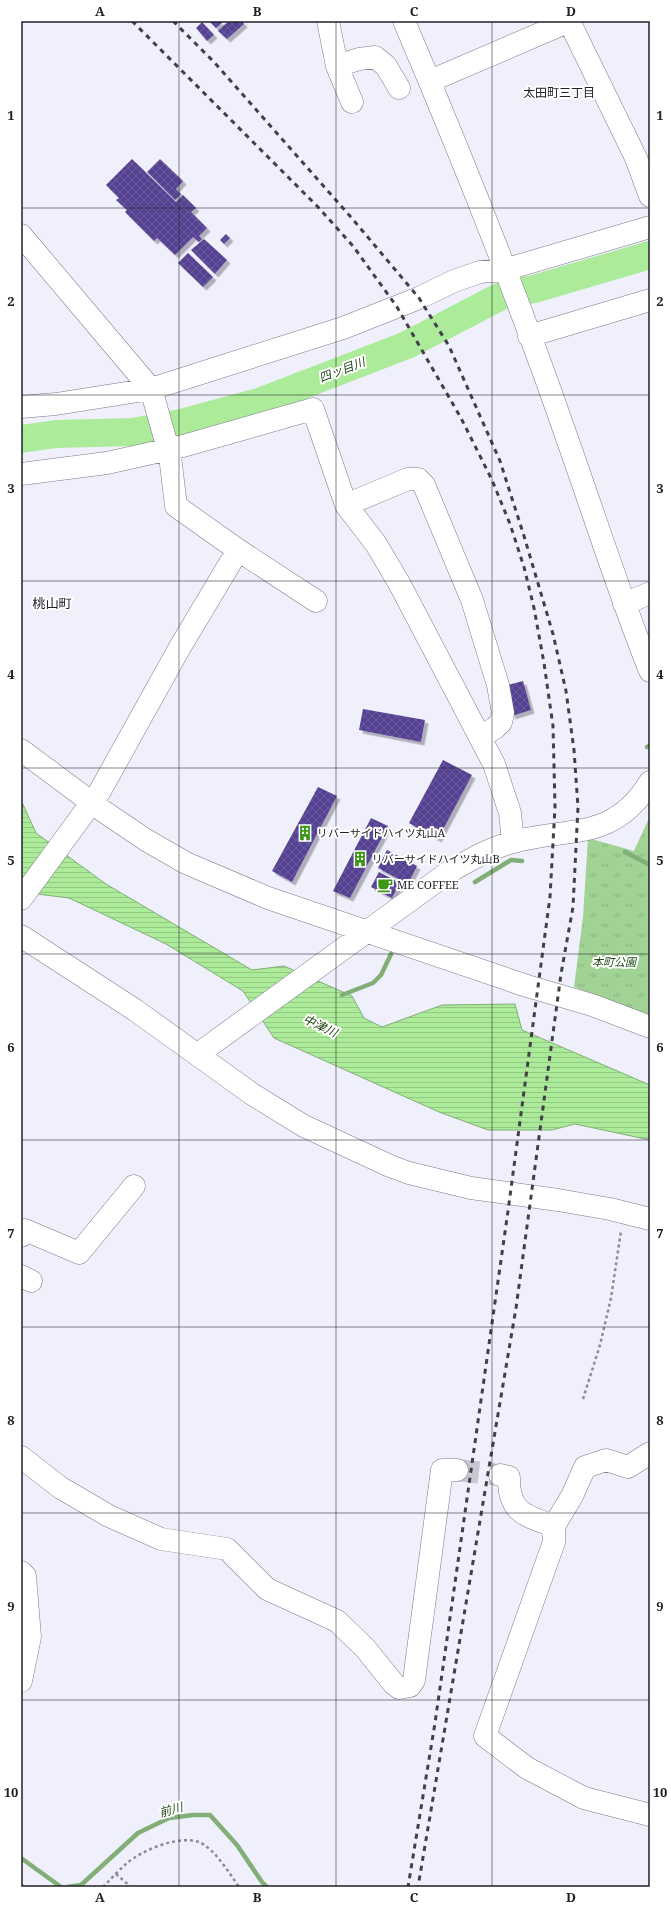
<svg xmlns="http://www.w3.org/2000/svg" width="671" height="1908" viewBox="0 0 671 1908" font-family="'Noto Serif','Noto Sans JP',serif">
<defs>
<pattern id="park-tufts" width="24" height="20" patternUnits="userSpaceOnUse"><rect width="24" height="20" fill="#a1d394"/><path d="M3 7l-1-3M5 7V3M7 7l1-3M15 17l-1-3M17 17v-4M19 17l1-3" fill="none" stroke="#8ab580"/></pattern>
<pattern id="water-rules" width="6" height="5" patternUnits="userSpaceOnUse"><rect width="6" height="5" fill="#abeb9a"/><path d="M0 2.5h6" fill="none" stroke="#93c985"/></pattern>
<pattern id="building-cross-hatch" width="8" height="8" patternUnits="userSpaceOnUse"><rect width="8" height="8" fill="#564292"/><path d="M0 0l8 8M0 8l8-8" fill="none" stroke="#6a5a9b"/></pattern>
<filter id="shadow"><feDropShadow dx="3.5" dy="3.5" stdDeviation="0" flood-color="#0004"/></filter>
</defs>
<rect width="100%" height="100%" fill="#f0effc"/>
<path fill="url(#park-tufts)" d="M 650,816 L 650,1017 L 574,987 L 583,917 L 588,838 L 634,851 Z"/>
<path fill="url(#water-rules)" stroke="#82ae78" d="M 21,800 L 36,833 L 106,884 L 252,970 L 284,966 L 352,996 L 364,1018 L 382,1027 L 442,1005 L 515,1004 L 522,1030 L 650,1085 L 650,1140 L 575,1124 L 552,1130 L 488,1130 L 439,1112 L 274,1038 L 243,991 L 166,944 L 69,898 L 21,892 Z"/>
<g fill="none" stroke-linecap="round" stroke-linejoin="round">
<path stroke="#82ae78" stroke-width="4.5" d="M 647,747 L 650,746
M 625,852 L 650,865
M 475,882 L 511,860 L 522,861
M 342,995 L 373,983 L 381,975 L 391,954
M 21,1858 L 61,1887
M 67,1887 L 81,1885 L 138,1833 L 169,1818 L 193,1815 L 210,1815 L 237,1845 L 262,1882 L 267,1887"/>
<path stroke="#abeb9a" stroke-width="28" d="M 21,439 L 56,434 L 133,432 L 181,423 L 259,402 L 407,345 L 505,294 L 534,289 L 650,255"/>
</g>
<path fill="url(#building-cross-hatch)" filter="url(#shadow)" d="M 209,21 L 224,21 L 216,28 Z
M 229,21 L 242,21 L 244,24 L 227,39 L 218,31 Z
M 202,22 L 214,35 L 207,41 L 196,28 Z
M 132,159 L 176,202 L 183,195 L 196,208 L 191,212 L 207,228 L 199,236 L 202,239 L 199,242 L 193,237 L 175,255 L 157,238 L 154,241 L 125,212 L 127,210 L 116,200 L 119,198 L 106,185 Z
M 160,159 L 183,181 L 176,189 L 181,194 L 175,200 L 147,172 Z
M 226,234 L 230,238 L 224,244 L 220,240 Z
M 204,239 L 227,260 L 215,274 L 191,250 Z
M 188,253 L 213,277 L 203,287 L 178,263 Z
M 523,681 L 531,710 L 512,716 L 504,686 Z
M 363,709 L 425,720 L 421,742 L 359,730 Z
M 443,760 L 472,775 L 438,839 L 409,823 Z
M 318,787 L 337,796 L 292,882 L 272,871 Z
M 371,818 L 388,826 L 350,898 L 333,891 Z
M 387,850 L 417,866 L 408,884 L 378,868 Z
M 379,872 L 400,883 L 392,898 L 371,887 Z"/>
<g fill="none" stroke-linecap="round" stroke-linejoin="round">
<path stroke="#c7c6d2" stroke-width="22" stroke-dasharray="22 11" stroke-linecap="butt" d="M 457,1470 L 500,1475"/>
<defs>
<path id="minor" d="M 328,21 L 337,66 L 359,59 L 375,57 L 386,66 L 399,88
M 404,21 C 463,159 520,302 569,444 C 596,520 620,596 650,671
M 569,21 L 636,158 L 650,196
M 337,66 L 352,102
M 430,81 L 570,21
M 21,235 L 151,389 L 170,456 L 176,506 L 238,550 L 180,647 L 100,791 L 21,899
M 529,336 L 650,300
M 21,407 L 56,404 L 151,389 L 343,328 L 419,298 L 454,281 L 480,272 L 504,270 L 650,227
M 21,474 L 107,463 L 183,446 L 313,409 L 346,505 L 376,544 L 399,583 L 494,764 L 510,813 L 513,842
M 346,505 L 408,479 L 418,479 L 424,485 L 472,600 L 498,685 L 503,713 L 501,722 L 495,728 L 480,737
M 238,550 L 316,601
M 624,604 L 650,593
M 21,750 L 103,811 L 146,840 L 186,863 L 268,898 L 527,986 L 592,1005 L 650,1027
M 21,936 L 135,1010 L 252,1094 L 304,1126 L 390,1166 L 409,1173 L 471,1188 L 558,1200 L 610,1209 L 650,1219
M 198,1054 L 449,872 C 470,860 490,848 513,842 C 570,827 614,841 650,782
M 21,1236 L 25,1230 L 79,1253 L 134,1186
M 21,1276 L 31,1281
M 21,1457 L 61,1488 L 109,1516 L 161,1539 L 227,1549 L 267,1589 L 337,1621 L 365,1648 L 394,1684 L 399,1688 L 410,1686 L 414,1680 L 442,1470 L 457,1470
M 500,1475 L 509,1477 C 508,1512 525,1516 554,1526 L 572,1496 L 585,1467 L 606,1460 L 628,1467 L 650,1453
M 554,1526 L 554,1542 L 485,1736 L 527,1768 L 584,1798 L 650,1815
M 21,1572 L 25,1576 L 30,1637 L 21,1681"/>
</defs>
<use href="#minor" stroke="#7b798c" stroke-width="23"/>
<path stroke="#8c8b95" stroke-width="2.5" stroke-dasharray="3 3" stroke-linecap="butt" d="M 583,1399 L 600,1345 L 611,1298 L 621,1231
M 116,1874 L 131,1887
M 21,1884 L 24,1887
M 103,1887 C 111,1879 119,1870 127,1863 C 143,1850 178,1835 199,1842 C 214,1848 230,1874 239,1887"/>
<use href="#minor" stroke="#fff" stroke-width="22"/>
<path stroke="#414048" stroke-width="3" stroke-dasharray="5 5" stroke-linecap="butt" d="M 132,21 L 318,207 L 353,246 L 397,307 L 461,418 L 492,480 L 510,524 L 524,567 L 534,608 L 544,663 L 553,726 L 555,807 L 550,897 L 508,1211 L 435,1723 L 408,1887
M 173,21 L 214,62 L 350,216 L 419,298 L 449,346 L 500,461 L 524,536 L 553,634 L 566,691 L 574,750 L 578,807 L 573,907 L 561,974 L 516,1308 L 418,1887"/>
</g>
<path fill="none" stroke="#212028" stroke-width="1" stroke-opacity="0.55" d="M 179,21 L 179,1887M 336,21 L 336,1887M 492,21 L 492,1887M 21,208 L 650,208M 21,395 L 650,395M 21,581 L 650,581M 21,768 L 650,768M 21,954 L 650,954M 21,1140 L 650,1140M 21,1327 L 650,1327M 21,1513 L 650,1513M 21,1700 L 650,1700"/>
<defs>
<symbol id="building-bare" viewBox="-9 -9 18 18"><path d="M-4-6H4V6H1V3H-1V6H-4ZM-2.5-4.3h1.7v1.8h-1.7ZM.8-4.3h1.7v1.8H.8ZM-2.5-1h1.7V.8h-1.7ZM.8-1h1.7V.8H.8Z" fill="#3b9817" stroke="#fff" stroke-width="2.5" paint-order="stroke"/></symbol>
<symbol id="cafe-bare" viewBox="-9 -9 18 18"><path d="M-5.5-4.5H6V0H3Q3 3.5 0 3.5H-2.5Q-5.5 3.5-5.5 0ZM3-3.2v2h1.7v-2ZM-6 4.5H4V6H-6Z" fill="#3b9817" stroke="#fff" stroke-width="2.5" paint-order="stroke"/></symbol>
</defs>
<g fill-rule="evenodd">
<use href="#building-bare" x="294" y="822" width="22" height="22"/>
<use href="#building-bare" x="349" y="848" width="22" height="22"/>
<use href="#cafe-bare" x="374" y="874" width="22" height="22"/>
</g>
<g text-anchor="middle" stroke-width="4" stroke-linejoin="round" paint-order="stroke">
<g font-size="11" fill="#212028" stroke="#fff" text-anchor="start">
<text x="317" y="837">リバーサイドハイツ丸山A</text>
<text x="372" y="863">リバーサイドハイツ丸山B</text>
<text x="397" y="889">ME COFFEE</text>
</g>
<g font-size="11" font-style="italic" fill="#234c17" stroke="#fff">
<text x="614" y="966">本町公園</text>
</g>
<g font-size="12" fill="#212028" stroke="#fff">
<text x="559" y="97">太田町三丁目</text>
</g>
<g font-size="12" font-style="italic" fill="#204813" stroke="#fff">
<text transform="translate(342 370) rotate(-21)" y="4">四ッ目川</text>
<text transform="translate(320 1026) rotate(25)" y="4">中津川</text>
<text transform="translate(171 1810) rotate(-15)" y="4">前川</text>
</g>
<g font-size="13" fill="#212028" stroke="#fff">
<text x="52" y="608">桃山町</text>
</g>
</g>
<rect width="671" height="1908" fill="none" stroke="#ffffff" stroke-width="44"/>
<rect x="22" y="22" width="627" height="1864" fill="none" stroke="#212028" stroke-width="1.5"/>
<g font-size="13" text-anchor="middle" font-weight="bold" fill="#212028">
<text x="100" y="16">A</text>
<text x="257" y="16">B</text>
<text x="414" y="16">C</text>
<text x="571" y="16">D</text>
<text x="11" y="120">1</text>
<text x="660" y="120">1</text>
<text x="11" y="306">2</text>
<text x="660" y="306">2</text>
<text x="11" y="493">3</text>
<text x="660" y="493">3</text>
<text x="11" y="679">4</text>
<text x="660" y="679">4</text>
<text x="11" y="865">5</text>
<text x="660" y="865">5</text>
<text x="11" y="1052">6</text>
<text x="660" y="1052">6</text>
<text x="11" y="1238">7</text>
<text x="660" y="1238">7</text>
<text x="11" y="1425">8</text>
<text x="660" y="1425">8</text>
<text x="11" y="1611">9</text>
<text x="660" y="1611">9</text>
<text x="11" y="1797">10</text>
<text x="660" y="1797">10</text>
<text x="100" y="1902">A</text>
<text x="257" y="1902">B</text>
<text x="414" y="1902">C</text>
<text x="571" y="1902">D</text>
</g>
</svg>
